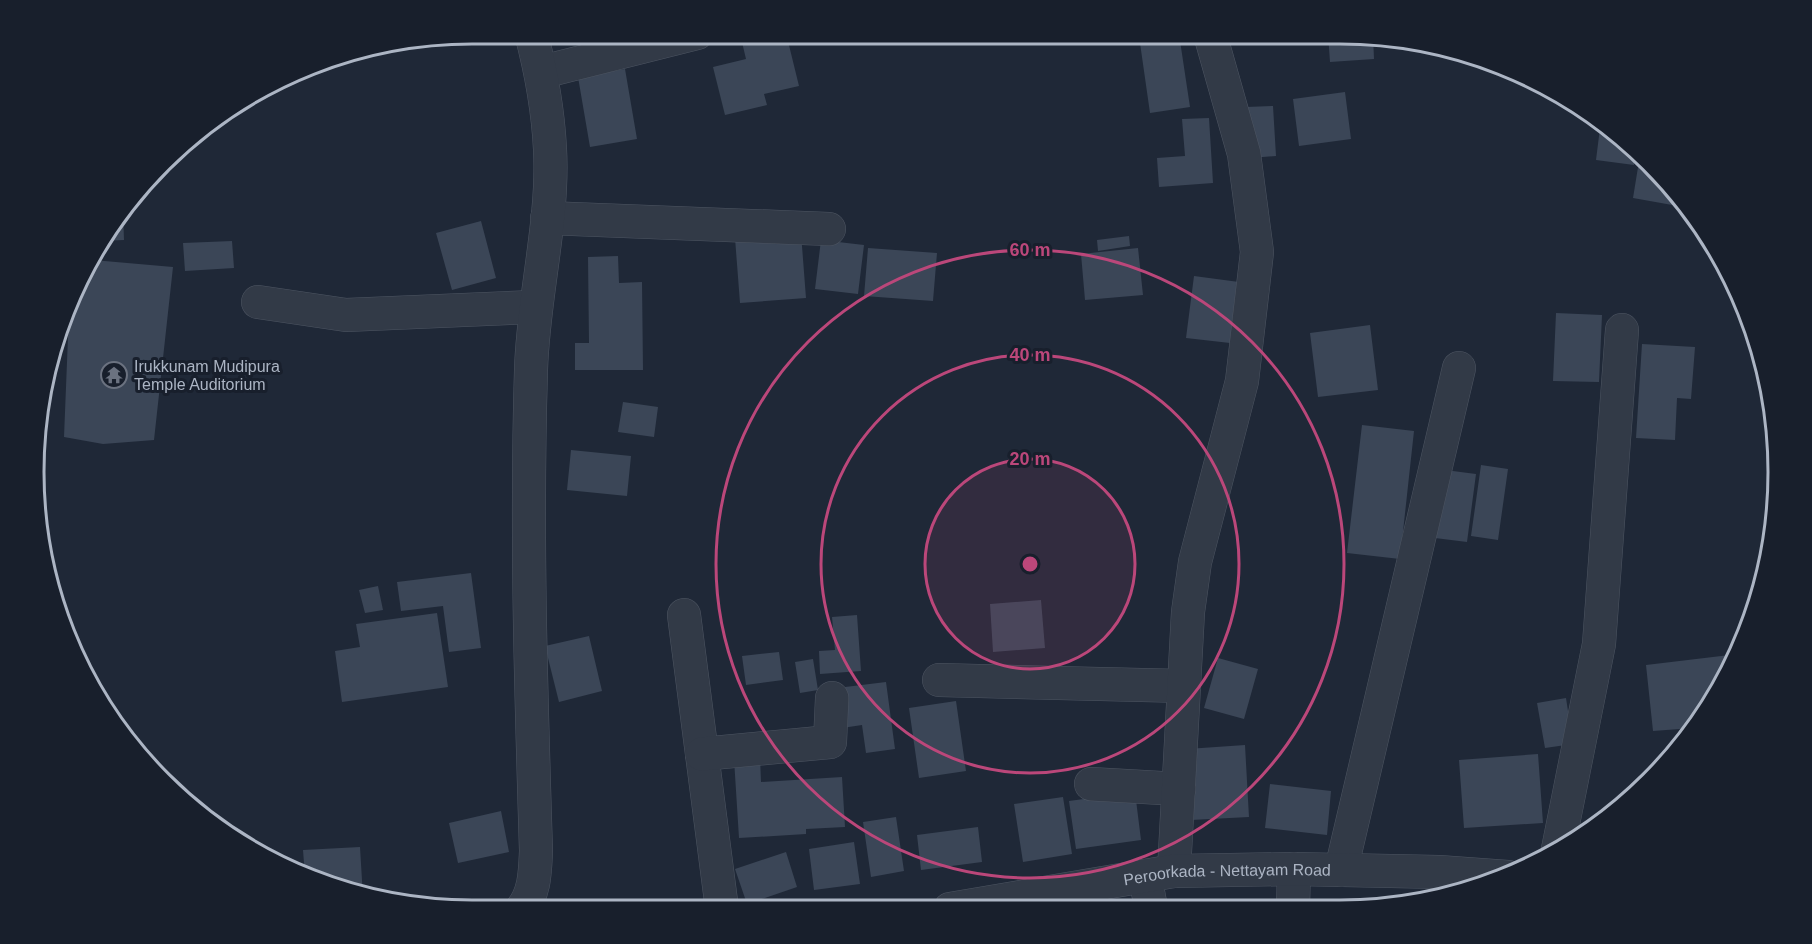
<svg xmlns="http://www.w3.org/2000/svg" width="1812" height="944" viewBox="0 0 1812 944" font-family="Helvetica,sans-serif">
<rect width="100%" height="100%" fill="#1f2837"/>
<path fill="#3b4657" d="M 561,33 L 628,33 L 628,35 L 562,44 Z
M 759,33 L 786,33 L 799,86 L 764,94 L 767,105 L 725,115 L 713,67 L 746,59 L 741,38 Z
M 1154,34 L 1179,34 L 1190,107 L 1150,113 L 1139,36 Z
M 1328,34 L 1373,35 L 1374,59 L 1330,62 Z
M 625,69 L 637,139 L 590,147 L 578,77 Z
M 1345,92 L 1351,139 L 1299,146 L 1293,99 Z
M 1273,106 L 1276,156 L 1250,158 L 1246,107 Z
M 1209,118 L 1213,183 L 1159,187 L 1157,158 L 1185,156 L 1182,119 Z
M 1601,120 L 1636,150 L 1634,165 L 1596,160 Z
M 1640,155 L 1670,183 L 1689,208 L 1633,198 Z
M 123,211 L 124,240 L 101,241 L 107,228 Z
M 481,221 L 496,278 L 452,290 L 436,233 Z
M 801,233 L 806,298 L 740,303 L 735,238 Z
M 1129,236 L 1130,246 L 1098,251 L 1097,240 Z
M 821,240 L 864,245 L 858,294 L 815,289 Z
M 232,241 L 234,268 L 185,271 L 183,243 Z
M 868,248 L 937,253 L 933,301 L 864,296 Z
M 1138,248 L 1143,295 L 1085,300 L 1081,254 Z
M 618,256 L 619,283 L 642,282 L 643,370 L 575,370 L 575,343 L 589,343 L 588,257 Z
M 93,260 L 173,267 L 154,440 L 103,444 L 64,437 L 69,312 Z
M 1194,276 L 1239,282 L 1230,343 L 1186,338 Z
M 1556,313 L 1602,315 L 1599,382 L 1553,381 Z
M 1370,325 L 1378,390 L 1318,397 L 1310,333 Z
M 1642,344 L 1695,347 L 1691,399 L 1677,398 L 1675,440 L 1636,438 Z
M 623,402 L 658,407 L 654,437 L 618,432 Z
M 1362,425 L 1414,431 L 1400,559 L 1347,553 Z
M 571,450 L 631,456 L 627,496 L 567,490 Z
M 1481,465 L 1508,469 L 1498,540 L 1471,536 Z
M 1445,470 L 1476,474 L 1467,542 L 1435,538 Z
M 471,573 L 481,648 L 449,652 L 443,606 L 401,611 L 397,582 Z
M 378,586 L 383,610 L 365,613 L 359,590 Z
M 1041,600 L 1045,648 L 993,652 L 990,604 Z
M 437,613 L 448,687 L 342,702 L 335,651 L 360,647 L 356,624 Z
M 857,615 L 861,671 L 820,674 L 819,651 L 835,650 L 832,617 Z
M 589,636 L 602,691 L 559,702 L 545,646 Z
M 779,652 L 783,680 L 746,685 L 742,656 Z
M 1738,654 L 1734,666 L 1693,728 L 1653,731 L 1646,665 Z
M 1218,658 L 1258,669 L 1244,719 L 1204,708 Z
M 813,659 L 818,690 L 800,693 L 795,662 Z
M 886,682 L 895,749 L 866,753 L 862,725 L 842,728 L 837,688 Z
M 1566,698 L 1573,744 L 1545,748 L 1537,703 Z
M 956,701 L 966,771 L 919,778 L 909,708 Z
M 1245,745 L 1249,817 L 1191,820 L 1187,749 Z
M 1538,754 L 1543,823 L 1464,828 L 1459,760 Z
M 760,757 L 761,782 L 842,777 L 845,827 L 806,829 L 806,834 L 739,838 L 734,759 Z
M 1270,784 L 1331,791 L 1327,835 L 1265,828 Z
M 1135,792 L 1141,840 L 1076,849 L 1069,801 Z
M 1063,797 L 1072,854 L 1023,862 L 1014,804 Z
M 501,811 L 509,852 L 458,863 L 449,823 Z
M 896,817 L 904,871 L 871,877 L 863,822 Z
M 978,827 L 982,862 L 921,870 L 917,835 Z
M 854,842 L 860,884 L 814,890 L 809,849 Z
M 360,847 L 363,897 L 305,876 L 303,850 Z
M 786,852 L 797,887 L 747,904 L 735,869 Z"/>
<g fill="none" stroke-linecap="round" stroke-linejoin="round">
<defs>
<g id="minor">
<path d="M 542,72 L 697,33"/>
<path d="M 547,218 L 829,229"/>
<path d="M 258,302 L 346,315 L 534,307"/>
<path d="M 684,615 L 722,909"/>
<path d="M 939,680 L 1184,686"/>
<path d="M 702,754 L 830,742 L 832,698"/>
<path d="M 1091,784 L 1179,789"/>
<path d="M 1558,849 L 1599,644 L 1622,330"/>
<path d="M 1341,870 L 1459,368"/>
<path d="M 1174,871 L 1188,612 L 1195,562 L 1242,381 L 1257,252 L 1244,154 L 1210,34"/>
<path d="M 1145,876 L 1151,908"/>
<path d="M 1293,908 L 1294,869"/>
<path id="s1" d="M 950,909 L 1174,871 L 1294,869 L 1439,872 L 1508,877"/>
<path d="M 521,910 C 535,893 535,872 536,851 C 531,691 526,531 531,370 C 533,297 554,220 550,149 C 548,110 541,71 531,33"/>
</g>
</defs>
<use href="#minor" stroke="#4d5562" stroke-width="34"/>
<use href="#minor" stroke="#323a47" stroke-width="33"/>
</g>
<circle cx="1030" cy="564" r="105" fill="#bb477a" fill-opacity=".12"/>
<g fill="none" stroke="#bb477a" stroke-width="3">
<circle cx="1030" cy="564" r="105"/>
<circle cx="1030" cy="564" r="209"/>
<circle cx="1030" cy="564" r="314"/>
</g>
<defs>
<symbol id="temple-ring" viewBox="-11 -11 22 22"><circle r="9.5" fill="#181f2c" stroke="#6b7280" stroke-width="1.5"/><path d="M0-6L5-2H3V0L6.5 2.5H4V6H1.5V3h-3V6H-4V2.5H-6.5L-3 0V-2H-5Z" fill="#6b7280"/></symbol>
</defs>
<g fill-rule="evenodd">
<use href="#temple-ring" x="99" y="360" width="30" height="30"/>
</g>
<g text-anchor="middle" stroke-width="6" stroke-linejoin="round" paint-order="stroke">
<g font-size="16" fill="#acb5c4" stroke="#181f2c" text-anchor="start">
<text x="134" y="372">Irukkunam Mudipura<tspan x="134" dy="18">Temple Auditorium</tspan></text>
</g>
<g font-size="16" fill="#acb5c4" stroke="#181f2c">
<text dy="6" stroke="none"><textPath href="#s1" startOffset="280">Peroorkada - Nettayam Road</textPath></text>
</g>
</g>
<path d="M0 0H1812V944H0ZM472 44H1340A428 428 0 0 1 1768 472V472A428 428 0 0 1 1340 900H472A428 428 0 0 1 44 472V472A428 428 0 0 1 472 44Z" fill="#181f2c" fill-rule="evenodd"/>
<path fill="none" stroke="#acb5c4" stroke-width="3" d="M472 44H1340A428 428 0 0 1 1768 472V472A428 428 0 0 1 1340 900H472A428 428 0 0 1 44 472V472A428 428 0 0 1 472 44Z"/>
<circle cx="1030" cy="564" r="9" fill="#bb477a" stroke="#181f2c" stroke-width="3"/>
<g font-size="18" text-anchor="middle" font-weight="bold" fill="#bb477a" stroke="#181f2c" stroke-width="6" stroke-linejoin="round" paint-order="stroke">
<text x="1030" y="256">60 m</text>
<text x="1030" y="361">40 m</text>
<text x="1030" y="465">20 m</text>
</g>
</svg>
